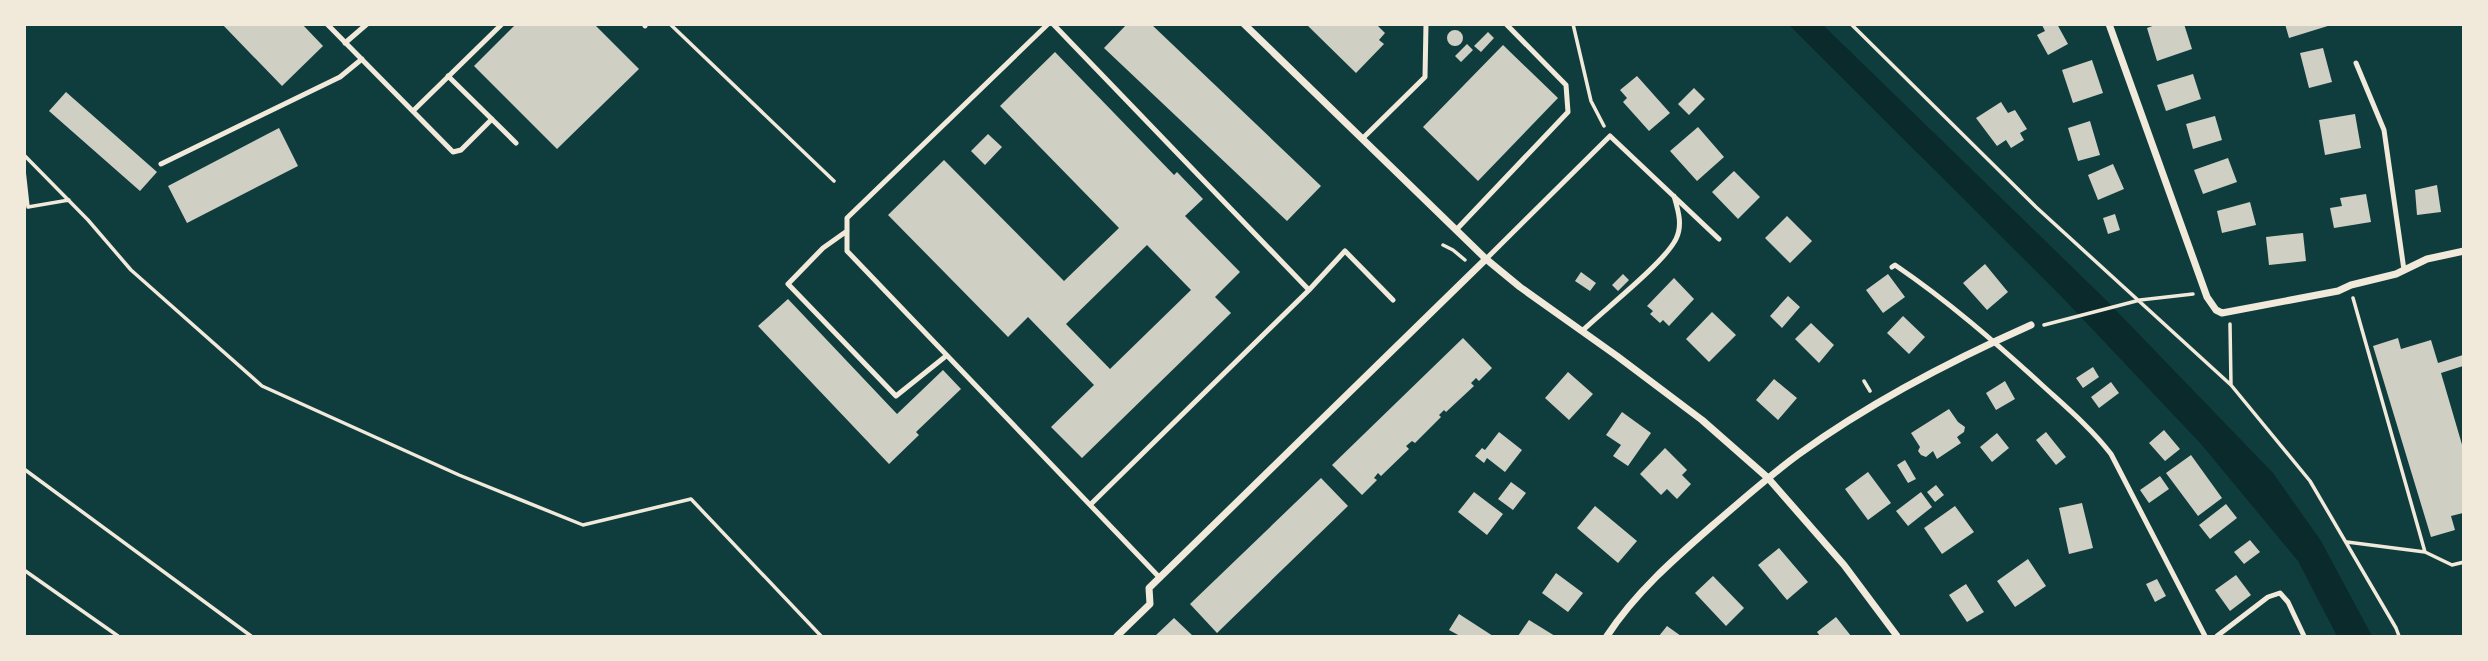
<svg xmlns="http://www.w3.org/2000/svg" width="2488" height="661" viewBox="0 0 2488 661" font-family="'Nunito Sans',sans-serif">
<rect width="100%" height="100%" fill="#0f3d3e"/>
<path fill="#0a2a2b" d="M 1789,25 L 1823,25 L 2105,299 L 2273,473 L 2321,541 L 2372,636 L 2337,636 L 2298,561 L 2201,444 L 2060,295 Z"/>
<path fill="#cfcfc3" fill-rule="evenodd" d="M 222,24 L 302,24 L 323,46 L 282,86 Z
M 516,24 L 594,24 L 639,69 L 557,149 L 474,66 Z
M 1127,24 L 1151,24 L 1321,186 L 1287,221 L 1104,48 Z
M 1306,24 L 1376,24 L 1385,33 L 1379,40 L 1384,44 L 1356,73 Z
M 2057,24 L 2068,44 L 2048,55 L 2037,35 L 2045,31 L 2042,25 Z
M 2158,24 L 2184,24 L 2192,49 L 2157,61 L 2147,28 Z
M 2285,24 L 2331,24 L 2331,25 L 2289,38 Z
M1447 38a8 8 0 1 1 16 0a8 8 0 1 1-16 0Z
M 1488,32 L 1494,38 L 1481,52 L 1474,46 Z
M 1467,44 L 1473,50 L 1461,62 L 1455,56 Z
M 1503,45 L 1558,98 L 1478,181 L 1423,127 Z
M 2323,48 L 2332,82 L 2309,88 L 2300,53 Z
M 1055,52 L 1174,175 L 1177,172 L 1203,199 L 1185,216 L 1240,272 L 1215,297 L 1231,313 L 1082,458 L 1051,427 L 1094,385 L 1028,317 L 1008,337 L 888,215 L 944,160 L 1064,281 L 1119,228 L 1000,106 ZM 1147,245 L 1191,290 L 1110,369 L 1066,324 Z
M 2092,60 L 2103,93 L 2073,103 L 2062,70 Z
M 2193,74 L 2201,99 L 2166,111 L 2157,85 Z
M 1637,76 L 1670,113 L 1649,131 L 1623,102 L 1627,98 L 1620,90 Z
M 1694,88 L 1705,99 L 1689,115 L 1678,104 Z
M 66,92 L 157,172 L 140,191 L 49,111 Z
M 2001,102 L 2008,113 L 2015,110 L 2027,129 L 2020,133 L 2024,140 L 2011,148 L 2006,140 L 1997,146 L 1976,118 Z
M 2355,114 L 2361,148 L 2325,155 L 2319,120 Z
M 2215,116 L 2222,140 L 2193,149 L 2186,124 Z
M 2090,121 L 2100,155 L 2078,161 L 2068,128 Z
M 1698,127 L 1724,157 L 1697,181 L 1670,151 Z
M 279,128 L 298,166 L 187,223 L 168,186 Z
M 988,134 L 1002,147 L 985,165 L 971,151 Z
M 2228,158 L 2237,182 L 2203,194 L 2194,170 Z
M 2113,164 L 2124,189 L 2098,200 L 2088,175 Z
M 1734,171 L 1760,197 L 1738,219 L 1712,192 Z
M 2437,185 L 2441,212 L 2417,215 L 2415,190 Z
M 2366,194 L 2371,222 L 2334,228 L 2330,208 L 2342,206 L 2340,198 Z
M 2250,202 L 2256,225 L 2222,233 L 2217,211 Z
M 2115,214 L 2120,230 L 2108,234 L 2103,218 Z
M 1787,216 L 1812,241 L 1790,263 L 1765,238 Z
M 2303,233 L 2306,261 L 2269,265 L 2266,237 Z
M 1985,264 L 2008,292 L 1987,310 L 1963,283 Z
M 1581,272 L 1596,283 L 1590,291 L 1575,281 Z
M 1623,274 L 1629,280 L 1618,291 L 1612,285 Z
M 1888,274 L 1905,297 L 1883,313 L 1866,290 Z
M 1674,278 L 1694,299 L 1669,326 L 1663,320 L 1660,323 L 1650,314 L 1653,311 L 1647,306 Z
M 1788,296 L 1800,307 L 1782,328 L 1770,316 Z
M 788,299 L 897,414 L 943,370 L 961,389 L 916,432 L 919,435 L 889,464 L 758,326 Z
M 1712,312 L 1736,335 L 1709,362 L 1686,339 Z
M 1903,316 L 1925,337 L 1909,354 L 1887,333 Z
M 1811,323 L 1834,345 L 1819,363 L 1795,339 Z
M 1463,338 L 1492,368 L 1479,381 L 1476,378 L 1471,383 L 1474,386 L 1446,412 L 1444,410 L 1439,415 L 1441,417 L 1415,443 L 1412,441 L 1406,446 L 1409,449 L 1381,476 L 1378,473 L 1374,478 L 1377,480 L 1362,495 L 1332,465 Z
M 2398,338 L 2401,349 L 2431,340 L 2438,363 L 2463,355 L 2463,366 L 2441,373 L 2463,448 L 2463,513 L 2451,516 L 2455,530 L 2431,537 L 2373,346 Z
M 2093,367 L 2099,377 L 2083,388 L 2076,378 Z
M 1568,372 L 1593,394 L 1569,420 L 1545,398 Z
M 1774,379 L 1797,398 L 1778,420 L 1756,400 Z
M 2005,381 L 2015,399 L 1996,410 L 1986,393 Z
M 2111,382 L 2119,393 L 2099,408 L 2091,397 Z
M 1949,409 L 1958,422 L 1965,427 L 1964,432 L 1957,437 L 1961,443 L 1937,459 L 1933,451 L 1926,457 L 1921,455 L 1918,451 L 1920,447 L 1911,433 Z
M 1622,412 L 1651,433 L 1628,466 L 1613,456 L 1621,445 L 1606,435 Z
M 2164,430 L 2180,449 L 2165,461 L 2149,443 Z
M 1499,432 L 1522,450 L 1505,472 L 1487,458 L 1484,463 L 1475,456 L 1482,448 L 1485,450 Z
M 2046,432 L 2066,457 L 2056,465 L 2036,440 Z
M 1997,433 L 2009,448 L 1992,462 L 1980,447 Z
M 1665,448 L 1687,470 L 1682,475 L 1691,484 L 1677,499 L 1667,489 L 1661,495 L 1640,474 Z
M 2191,455 L 2222,498 L 2198,516 L 2166,473 Z
M 1905,460 L 1916,479 L 1908,483 L 1897,465 Z
M 1868,472 L 1891,503 L 1868,520 L 1845,489 Z
M 2160,476 L 2169,489 L 2149,503 L 2140,490 Z
M 1321,478 L 1348,506 L 1217,633 L 1190,604 Z
M 1511,482 L 1526,493 L 1513,510 L 1498,499 Z
M 1936,485 L 1944,495 L 1935,502 L 1927,492 Z
M 1474,492 L 1503,514 L 1487,535 L 1458,512 Z
M 1921,492 L 1932,507 L 1908,526 L 1896,511 Z
M 2082,503 L 2093,548 L 2069,554 L 2059,508 Z
M 2226,504 L 2237,518 L 2210,539 L 2199,525 Z
M 1595,506 L 1637,541 L 1618,563 L 1577,528 Z
M 1955,506 L 1974,532 L 1942,554 L 1924,528 Z
M 2250,540 L 2260,552 L 2244,564 L 2234,552 Z
M 1779,548 L 1808,582 L 1787,600 L 1758,565 Z
M 2028,559 L 2046,586 L 2015,607 L 1997,581 Z
M 1556,573 L 1583,593 L 1568,612 L 1542,593 Z
M 2236,575 L 2251,595 L 2230,611 L 2215,590 Z
M 1713,576 L 1744,608 L 1726,626 L 1695,593 Z
M 2157,579 L 2166,596 L 2155,602 L 2146,584 Z
M 1966,584 L 1984,612 L 1967,622 L 1949,595 Z
M 1459,614 L 1493,636 L 1460,636 L 1449,630 Z
M 1836,617 L 1851,636 L 1820,636 L 1817,632 Z
M 1174,618 L 1193,636 L 1155,636 Z
M 1529,620 L 1555,636 L 1518,636 Z
M 1667,626 L 1681,636 L 1659,636 Z"/>
<g fill="none" stroke-linecap="round" stroke-linejoin="round">
<path stroke="#f1e9da" stroke-width="3.5" d="M 670,24 L 834,181
M 1573,24 L 1591,101 L 1604,126
M 1851,24 L 2036,207 L 2231,385 L 2310,481 L 2396,628 L 2399,636
M 24,155 L 88,220 L 131,270 L 262,386 L 459,475 L 583,525 L 691,499 L 821,636
M 24,171 L 28,207 L 69,200
M 1443,245 L 1453,250 L 1465,260
M 2353,298 L 2425,552
M 2230,324 L 2231,385
M 2044,325 L 2140,300 L 2193,294
M 1864,381 L 1870,391
M 2464,383 L 2464,385
M 24,469 L 251,636
M 2347,542 L 2425,552 L 2452,565 L 2464,562
M 24,570 L 118,636"/>
<path stroke="#f1e9da" stroke-width="5" d="M 327,24 L 453,152 L 461,150 L 492,119
M 644,24 L 645,26
M 1048,24 L 847,218 L 847,251 L 1160,578
M 1053,24 L 1309,290 L 1091,504
M 345,43 L 367,24
M 2356,63 L 2384,130 L 2404,270
M 448,76 L 516,143
M 413,111 L 502,24
M 1362,139 L 1425,77 L 1426,24
M 161,164 L 340,77 L 362,59
M 1456,230 L 1568,112 L 1566,85 L 1506,24
M 847,231 L 823,248 L 788,284 L 896,396 L 946,356
M 1486,259 L 1610,136 L 1719,239
M 1892,267 L 1895,265 C 1948,301 1995,342 2042,385 C 2066,407 2091,428 2111,454 L 2205,636
M 1309,290 L 1345,251 L 1393,300
M 1582,331 C 1605,309 1664,263 1676,239 C 1683,225 1678,210 1674,196
M 2217,636 L 2268,597 L 2280,593 L 2288,602 L 2304,636"/>
<path stroke="#f1e9da" stroke-width="7" d="M 1244,24 L 1486,259 L 1520,287 L 1617,356 L 1702,420 L 1768,478 L 1844,565 L 1897,636
M 2109,24 L 2207,297 L 2216,310 L 2222,313 L 2338,291 L 2351,285 L 2396,274 L 2427,259 L 2464,251
M 1117,636 L 1150,604 L 1149,588 L 1486,259
M 1607,636 C 1635,593 1674,559 1713,525 C 1741,501 1769,476 1799,454 C 1871,402 1950,361 2031,325"/>
</g>
<rect width="2488" height="661" fill="none" stroke="#f1e9da" stroke-width="52"/>
</svg>
